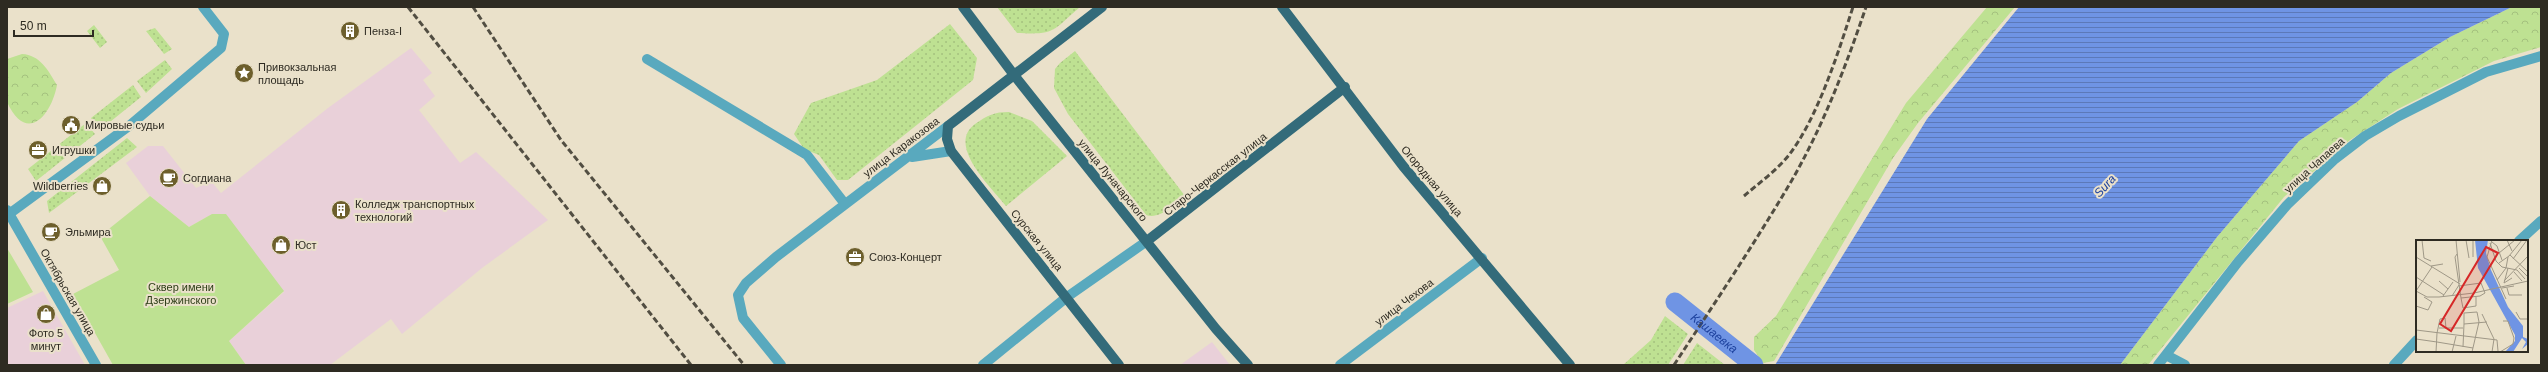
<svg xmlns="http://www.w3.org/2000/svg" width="2548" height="372" viewBox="0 0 2548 372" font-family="Helvetica,sans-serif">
<defs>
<pattern id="grass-dots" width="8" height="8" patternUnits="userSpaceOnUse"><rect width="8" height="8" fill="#bee192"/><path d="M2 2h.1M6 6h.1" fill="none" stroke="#a4c17e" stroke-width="1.8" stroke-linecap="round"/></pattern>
<pattern id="forest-crowns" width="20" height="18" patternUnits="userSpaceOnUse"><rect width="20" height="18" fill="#bee192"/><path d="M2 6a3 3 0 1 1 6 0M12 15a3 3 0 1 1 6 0" fill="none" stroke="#a4c17e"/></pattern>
<pattern id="water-rules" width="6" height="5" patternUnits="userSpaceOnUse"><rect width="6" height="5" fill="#6f94e4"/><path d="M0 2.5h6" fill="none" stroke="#5c79b8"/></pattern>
</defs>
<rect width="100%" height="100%" fill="#eae1ca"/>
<path fill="#e9d0d9" d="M 411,48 L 432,73 L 423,80 L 435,96 L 419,110 L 460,163 L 476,152 L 548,220 L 482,268 L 402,334 L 391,319 L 330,365 L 246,365 L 229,341 L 284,292 L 212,214 L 189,227 L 150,196 L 126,163 L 148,146 L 163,146 L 196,188 L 211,181 L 221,193 L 328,108 Z
M 43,291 L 85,365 L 7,365 L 7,308 Z
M 1212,342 L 1230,365 L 1180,365 Z"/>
<path fill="url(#grass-dots)" d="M 997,7 L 1080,7 C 1052,31 1056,35 1017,33 Z
M 950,24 L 977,58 L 973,80 L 848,180 L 837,180 L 819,155 L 804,149 L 794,134 L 811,103 L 877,80 Z
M 94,25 L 107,42 L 100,48 L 87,31 Z
M 155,28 L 172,49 L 164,54 L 146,31 Z
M 1075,51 L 1185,196 C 1175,204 1160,220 1146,215 L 1068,114 L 1054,88 L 1055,69 L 1060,63 Z
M 165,60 L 172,69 L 146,93 L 137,81 Z
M 133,85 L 141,97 L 100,130 L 91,118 Z
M 1009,112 L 1032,121 L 1067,156 L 1006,206 C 991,187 946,145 975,124 C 988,115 994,112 1009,112 Z
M 86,123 L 95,134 L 36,181 L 28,169 Z
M 127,138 L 137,147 L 49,213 L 47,201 Z
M 1665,316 L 1688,334 L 1668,365 L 1623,365 L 1651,340 Z
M 1697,343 L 1725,365 L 1683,365 Z"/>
<path fill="url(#forest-crowns)" d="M 1987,7 L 2015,7 L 1918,123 L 1893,158 L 1774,361 L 1763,363 L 1754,350 L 1754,337 L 1776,316 L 1906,103 Z
M 2512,7 L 2541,7 L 2541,47 L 2494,61 L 2398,109 L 2350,140 L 2284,197 L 2148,365 L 2120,365 L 2217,237 L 2299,141 L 2357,102 L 2391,73 L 2450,37 Z
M 22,54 C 40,55 48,70 57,85 C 51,117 26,144 7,102 C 4,95 7,68 7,59 Z"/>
<path fill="#bee192" d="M 150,196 L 189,227 L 212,214 L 226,214 L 284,291 L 229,341 L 246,365 L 113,365 L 73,294 L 119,270 L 100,236 Z
M 7,248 L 33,292 L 7,304 Z"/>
<path fill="url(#water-rules)" d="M 2019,7 L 2512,7 L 2450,37 L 2391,73 L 2357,102 L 2299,141 L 2217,237 L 2120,365 L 1775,365 L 1927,119 Z"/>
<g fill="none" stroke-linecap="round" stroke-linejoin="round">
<path stroke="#6f94e4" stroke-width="19" id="s1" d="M 1675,302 L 1754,365"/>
<path stroke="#59a9be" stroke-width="10" d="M 647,59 L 807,155 L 845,204
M 912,157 L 951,151
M 7,210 L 96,365
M 9,214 L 129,126 L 221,48 L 224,34 L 203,7
M 2519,241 L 2541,221
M 2166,355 L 2185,365
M 781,365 L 743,318 L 738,295 L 746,283 L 776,257 L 948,126
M 983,365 L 1067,297 L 1147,241
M 1340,365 L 1482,258
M 2158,365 L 2238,262 L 2287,205 L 2335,159 L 2365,136 L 2399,116 L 2486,72 L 2541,56
M 2394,365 L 2417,340"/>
<path stroke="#336b7a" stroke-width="10" d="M 963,7 L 1014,75 L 1216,329 L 1248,365
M 1102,7 L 948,126 L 947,139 L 951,151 L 1119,365
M 1282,7 L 1403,166 L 1570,365
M 1147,241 L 1345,87"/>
<path stroke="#524e42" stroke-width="3" stroke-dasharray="6 3" stroke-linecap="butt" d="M 408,7 L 691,365
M 473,7 L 561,140 L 744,365
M 1744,196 C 1759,183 1776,171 1789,155 C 1818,117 1838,53 1853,7
M 1674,365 C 1714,304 1755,243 1792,180 C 1823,126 1846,66 1866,7"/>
</g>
<defs>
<symbol id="building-disc" viewBox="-11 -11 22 22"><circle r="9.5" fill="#6d5f2c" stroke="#eae1ca"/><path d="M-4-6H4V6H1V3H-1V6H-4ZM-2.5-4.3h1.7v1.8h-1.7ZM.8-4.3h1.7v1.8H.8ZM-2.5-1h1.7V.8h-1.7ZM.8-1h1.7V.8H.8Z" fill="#fff"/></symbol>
<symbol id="sight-disc" viewBox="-11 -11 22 22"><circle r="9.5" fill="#6d5f2c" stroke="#eae1ca"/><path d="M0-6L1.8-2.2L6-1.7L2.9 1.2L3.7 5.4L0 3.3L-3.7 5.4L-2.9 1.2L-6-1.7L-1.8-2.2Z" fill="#fff"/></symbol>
<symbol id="civic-disc" viewBox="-11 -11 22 22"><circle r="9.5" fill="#6d5f2c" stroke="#eae1ca"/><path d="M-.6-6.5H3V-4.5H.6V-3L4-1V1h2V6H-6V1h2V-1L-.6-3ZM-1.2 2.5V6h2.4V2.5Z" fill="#fff"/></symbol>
<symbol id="office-disc" viewBox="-11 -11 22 22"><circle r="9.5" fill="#6d5f2c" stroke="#eae1ca"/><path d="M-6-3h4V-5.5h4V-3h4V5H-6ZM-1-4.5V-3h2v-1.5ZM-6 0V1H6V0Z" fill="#fff"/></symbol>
<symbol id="cafe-disc" viewBox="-11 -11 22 22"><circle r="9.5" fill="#6d5f2c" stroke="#eae1ca"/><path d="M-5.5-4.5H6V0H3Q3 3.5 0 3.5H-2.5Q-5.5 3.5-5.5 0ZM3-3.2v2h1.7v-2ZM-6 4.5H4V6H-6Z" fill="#fff"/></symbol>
<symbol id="shop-disc" viewBox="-11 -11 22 22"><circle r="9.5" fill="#6d5f2c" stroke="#eae1ca"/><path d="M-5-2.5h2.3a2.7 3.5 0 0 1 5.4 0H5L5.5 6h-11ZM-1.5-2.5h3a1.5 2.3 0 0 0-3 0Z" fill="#fff"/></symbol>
</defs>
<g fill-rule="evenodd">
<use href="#building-disc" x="339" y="20" width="22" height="22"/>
<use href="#sight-disc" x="233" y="62" width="22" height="22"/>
<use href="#civic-disc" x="60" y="114" width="22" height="22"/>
<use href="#office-disc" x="27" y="139" width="22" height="22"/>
<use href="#cafe-disc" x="158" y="167" width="22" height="22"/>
<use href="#shop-disc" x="91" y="175" width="22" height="22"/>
<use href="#building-disc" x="330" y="199" width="22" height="22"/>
<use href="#cafe-disc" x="40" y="221" width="22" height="22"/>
<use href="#shop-disc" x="270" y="234" width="22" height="22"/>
<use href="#office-disc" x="844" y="246" width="22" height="22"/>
<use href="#shop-disc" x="35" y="303" width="22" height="22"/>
</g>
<g text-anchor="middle" stroke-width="4" stroke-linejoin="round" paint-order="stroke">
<g font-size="11" fill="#2e2b22" stroke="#eae1ca" text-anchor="start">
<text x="364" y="35">Пенза-I</text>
<text x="258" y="71">Привокзальная<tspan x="258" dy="13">площадь</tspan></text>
<text x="85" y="129">Мировые судьи</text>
<text x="52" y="154">Игрушки</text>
<text x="183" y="182">Согдиана</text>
<text x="88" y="190" text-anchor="end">Wildberries</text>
<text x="355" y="208">Колледж транспортных<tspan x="355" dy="13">технологий</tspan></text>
<text x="65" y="236">Эльмира</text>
<text x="295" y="249">Юст</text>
<text x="869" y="261">Союз-Концерт</text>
<text x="46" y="337" text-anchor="middle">Фото 5<tspan x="46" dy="13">минут</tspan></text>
</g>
<g font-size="11" fill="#2e2b22" stroke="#eae1ca">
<text transform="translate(901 147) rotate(-37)" y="4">улица Каракозова</text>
<text transform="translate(2314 165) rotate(-42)" y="4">улица Чапаева</text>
<text transform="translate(1215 174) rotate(-38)" y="4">Старо-Черкасская улица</text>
<text transform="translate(1113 180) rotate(51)" y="4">улица Луначарского</text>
<text transform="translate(1432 181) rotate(50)" y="4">Огородная улица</text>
<text transform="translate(1037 240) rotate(51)" y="4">Сурская улица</text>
<text transform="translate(68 292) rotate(60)" y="4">Октябрьская улица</text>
<text transform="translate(1404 302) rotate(-37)" y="4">улица Чехова</text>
</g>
<g font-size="11" fill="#2e3e18" stroke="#eae1ca">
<text x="181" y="291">Сквер имени<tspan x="181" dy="13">Дзержинского</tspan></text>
</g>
<g font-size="12" font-style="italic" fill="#1c409d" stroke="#eae1ca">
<text transform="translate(2105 186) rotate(-47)" y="4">Sura</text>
<text dy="4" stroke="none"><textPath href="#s1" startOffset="50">Кашаевка</textPath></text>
</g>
</g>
<g transform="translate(2416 240)">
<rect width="112" height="112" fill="#eae1ca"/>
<path d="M 59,0 L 72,0 L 70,13 L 75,30 L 92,67 L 107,86 L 107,97 L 112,99 L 112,104 L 106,109 L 110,102 L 106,98 L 97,112 L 89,112 L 99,101 L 99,95 L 62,28 Z" fill="#6f94e4"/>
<path fill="none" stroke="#9f9887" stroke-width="1" d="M 6,0 L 8,18 L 15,21M 40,0 L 44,42M 50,0 L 53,18M 76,0 L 71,17 L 90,59M 91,0 L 96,11M 76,2 L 81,6 L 86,20M 74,3 L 80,21M 83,13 L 99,0M 41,14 L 39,17 L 45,58 L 64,56 L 69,53 L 65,43 L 43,46M 94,15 L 112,32M 0,17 L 44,44M 57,17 L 57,0M 97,19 L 111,0M 80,21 L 86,27 L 101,30 L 109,39M 83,23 L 93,16 L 106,0M 15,26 L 27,24M 92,28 L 88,43 L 96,38M 103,28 L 112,37M 98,32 L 106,41M 0,37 L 28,55M 81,40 L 90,28 L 92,17M 23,41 L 32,49M 88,41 L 112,16M 86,48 L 98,46M 91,48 L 93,55 L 106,55M 0,51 L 16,27M 0,51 L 11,57 L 23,57 L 58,53 L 112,41M 27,56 L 37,42M 36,56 L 43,45M 45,58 L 47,68 L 60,66 L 60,57M 0,66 L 12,70 L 16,62 L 8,57M 100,72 L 104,79 L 112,79M 66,74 L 78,99 L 76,112M 48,84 L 48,73 L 61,72 L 63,82M 23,88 L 47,88M 0,90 L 81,100 L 82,111M 21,93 L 24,79 L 29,78 L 30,88M 0,99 L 21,102M 21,102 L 57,108M 47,107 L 48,84 L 71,82M 20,112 L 21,93M 36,112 L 40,96M 56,112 L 63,82M 84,112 L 97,104 L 98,98 L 92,81 L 87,81"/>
<path fill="#d62828" fill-opacity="0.15" stroke="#d62828" stroke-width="2" d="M 70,7 L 82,13 L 35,91 L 24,84 Z"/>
<rect width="112" height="112" fill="none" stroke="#2e2b22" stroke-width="2"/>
</g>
<rect width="2548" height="372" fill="none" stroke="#2e2b22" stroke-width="16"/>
<path d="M14 30v6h79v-6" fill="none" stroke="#2e2b22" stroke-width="2"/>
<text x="20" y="30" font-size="12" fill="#2e2b22" stroke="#eae1ca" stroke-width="3" paint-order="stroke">50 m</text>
</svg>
